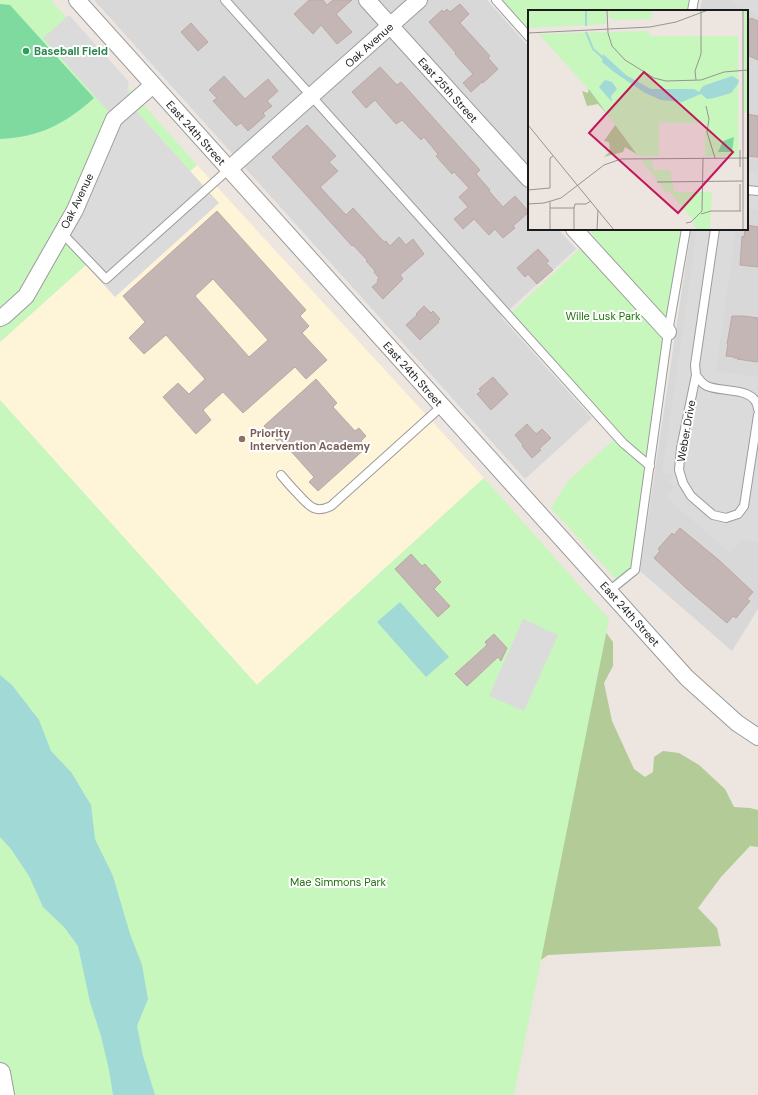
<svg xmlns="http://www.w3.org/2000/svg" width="758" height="1095" viewBox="0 0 758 1095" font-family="'DM Sans',sans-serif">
<rect width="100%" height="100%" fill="#ece5e0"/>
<path fill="#d9d8d8" d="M 94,0 L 487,0 L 529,47 L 529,229 L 558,229 L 576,249 L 501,317 L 592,418 L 525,479 Z
M 702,0 L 758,0 L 758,609 L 732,651 L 640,571 L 691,229 L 747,229 L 747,11 L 700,11 Z"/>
<path fill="#fef4d8" d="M 197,165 L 484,478 L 257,685 L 0,400 L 0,342 Z"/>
<path fill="#b3cb96" d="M 601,626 L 613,642 L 613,666 L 604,683 L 612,721 L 634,769 L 645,777 L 653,772 L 654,757 L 663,751 L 679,753 L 699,765 L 725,789 L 734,807 L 750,808 L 758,810 L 758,847 L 750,846 L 721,877 L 698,908 L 717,928 L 721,946 L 548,955 L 529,968 Z"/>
<path fill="#c7f7bd" d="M 0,0 L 51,0 L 197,165 L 0,342 Z
M 501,0 L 689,0 L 688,11 L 529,11 L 529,31 Z
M 588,229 L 682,229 L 664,345 L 633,565 L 628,571 L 617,580 L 551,508 L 568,481 L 620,434 L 512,312 L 594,236 Z
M 0,400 L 257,685 L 484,478 L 609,619 L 514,1095 L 0,1095 Z"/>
<path fill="#7fda9f" d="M 0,4 L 10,5 L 94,98 C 65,124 40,137 0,139 Z"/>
<path fill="#dbdbdb" d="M 734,0 L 758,0 L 758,15 L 732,4 Z
M 69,15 L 129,82 L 127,90 L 130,94 L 109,112 L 43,38 Z
M 135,110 L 219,203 L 115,297 L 66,243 L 121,122 Z
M 747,172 L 758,173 L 758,210 L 747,209 Z
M 697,229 L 736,229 L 716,371 L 758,377 L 758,542 L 742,540 L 730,553 L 666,497 L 675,487 L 669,481 L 674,476 L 662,474 Z
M 523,619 L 558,635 L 524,711 L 489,696 Z"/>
<path fill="#a1d9d7" d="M 400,602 L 449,657 L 426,677 L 377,622 Z
M 0,675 L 12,685 L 39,720 L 51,751 L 71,772 L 91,805 L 95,839 L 113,876 L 130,934 L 142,965 L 148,999 L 137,1026 L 143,1056 L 155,1095 L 113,1095 L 109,1070 L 101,1036 L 90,1002 L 78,946 L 64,927 L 43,907 L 29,876 L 11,849 L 0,837 Z"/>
<path fill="#c3b6b4" stroke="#bda8a3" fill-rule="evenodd" d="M 309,0 L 323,0 L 327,5 L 333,0 L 352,0 L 336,14 L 352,32 L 337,44 L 321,25 L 313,34 L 294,14 Z
M 460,4 L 469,14 L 460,23 L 490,56 L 488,58 L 498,69 L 483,83 L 482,82 L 471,92 L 463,83 L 473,74 L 455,54 L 456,53 L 429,22 L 442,10 L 444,12 L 447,9 L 450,12 Z
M 747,18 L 750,19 L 751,18 L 758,21 L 758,60 L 747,55 Z
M 191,23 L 208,42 L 198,51 L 181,32 Z
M 380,67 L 397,85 L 401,82 L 480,170 L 476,174 L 490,190 L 489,191 L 503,207 L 515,196 L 529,212 L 513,226 L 515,228 L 503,238 L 495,229 L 489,235 L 474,219 L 463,229 L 454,219 L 468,207 L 459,197 L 469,188 L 454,172 L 452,174 L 436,156 L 438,154 L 424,137 L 421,140 L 402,120 L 396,124 L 375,100 L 366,108 L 352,92 Z
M 224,76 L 245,99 L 268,79 L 278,91 L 267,101 L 272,106 L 263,113 L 265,116 L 248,131 L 241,123 L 236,126 L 213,101 L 217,98 L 209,90 Z
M 747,114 L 758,116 L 758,157 L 747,156 Z
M 307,125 L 336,156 L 329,162 L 338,171 L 320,187 L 346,215 L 353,208 L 384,242 L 386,241 L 390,246 L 399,237 L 406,245 L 413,239 L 424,254 L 400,275 L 403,279 L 383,299 L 372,287 L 378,282 L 377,280 L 379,278 L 374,272 L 375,271 L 366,261 L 367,260 L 353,245 L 352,246 L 272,157 Z
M 217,211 L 306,310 L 300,316 L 309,326 L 302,333 L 327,360 L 306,379 L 295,367 L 243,413 L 223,392 L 203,410 L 211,420 L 196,434 L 163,397 L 178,383 L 189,394 L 205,379 L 166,335 L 144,354 L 129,338 L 145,322 L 123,296 ZM 213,279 L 268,340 L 249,357 L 195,296 Z
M 747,225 L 758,227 L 758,267 L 740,265 L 742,236 L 744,237 L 745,229 L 747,229 Z
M 538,249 L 549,261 L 546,263 L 553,270 L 537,284 L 528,274 L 525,277 L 517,268 Z
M 424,306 L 431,313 L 433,311 L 440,319 L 438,321 L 439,322 L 420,340 L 406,325 L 417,315 L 416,314 Z
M 732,316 L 744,316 L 758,318 L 758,361 L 757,361 L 757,362 L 737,359 L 738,358 L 734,358 L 734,357 L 726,356 L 728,344 L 727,344 Z
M 493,377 L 508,394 L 491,410 L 477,394 L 481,391 L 479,389 Z
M 316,379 L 337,403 L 333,407 L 355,431 L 359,428 L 366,436 L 361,441 L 367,447 L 318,491 L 309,482 L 314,477 L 280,439 L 277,441 L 264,426 Z
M 527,424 L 536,434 L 542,429 L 551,438 L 539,449 L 541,450 L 532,458 L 522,446 L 523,445 L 515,435 Z
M 680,528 L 720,561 L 753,592 L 747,599 L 750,601 L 736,618 L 733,616 L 727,623 L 686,588 L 654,558 L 660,551 L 658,549 L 672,533 L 674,535 Z
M 411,554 L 422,566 L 425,564 L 441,582 L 434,589 L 450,606 L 438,617 L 395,569 Z
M 494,634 L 507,648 L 501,661 L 498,657 L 467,686 L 455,674 L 487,645 L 485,642 Z"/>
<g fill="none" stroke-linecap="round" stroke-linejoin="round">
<defs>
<path id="service" d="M 225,0 L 623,443 L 650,466
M 496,0 L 529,37
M 692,11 L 694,0
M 747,190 L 758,191
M 715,229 L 695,365 L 696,375 L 681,448 L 679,470 L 683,483 L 691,496 L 713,515 L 726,518 L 738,514 L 744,506 L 758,415
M 62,233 L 106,279 L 229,169
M 696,375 C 699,379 702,384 707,386 C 722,393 756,386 758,409
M 281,475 C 286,481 292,488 298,494 C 309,506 315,514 331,506 L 442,406
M 609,591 L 635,570 L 668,332 L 686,229"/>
<path id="minor" d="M 77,0 L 687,678 L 737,723 L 758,737
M 367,0 L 529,179
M 229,169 L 419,0
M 574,229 L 668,332
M 0,318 L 4,316 L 26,296 L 75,210 L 114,119 L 153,85"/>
<path id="tertiary" d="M 0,1073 L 4,1095"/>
</defs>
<use href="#service" stroke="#9c9c9c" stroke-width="10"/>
<use href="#minor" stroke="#9c9c9c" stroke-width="18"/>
<use href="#tertiary" stroke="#9c9c9c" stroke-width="22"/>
<use href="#service" stroke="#fff" stroke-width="8"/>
<use href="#minor" stroke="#fff" stroke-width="16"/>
<use href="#tertiary" stroke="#fff" stroke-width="20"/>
</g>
<circle fill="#2e9e5b" stroke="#fff" stroke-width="1.5" cx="26" cy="51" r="4"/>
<circle fill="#8d6e63" stroke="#fff" stroke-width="1.5" cx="242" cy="439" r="4"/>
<g text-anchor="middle" stroke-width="4" stroke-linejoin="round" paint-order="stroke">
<g font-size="11" fill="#1b1b1b" stroke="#fff">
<text transform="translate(369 45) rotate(-42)" y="4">Oak Avenue</text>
<text transform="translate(448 90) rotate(48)" y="4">East 25th Street</text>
<text transform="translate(196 133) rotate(48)" y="4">East 24th Street</text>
<text transform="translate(77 201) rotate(-64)" y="4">Oak Avenue</text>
<text transform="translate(413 374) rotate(48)" y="4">East 24th Street</text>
<text transform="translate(686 431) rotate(-80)" y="4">Weber Drive</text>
<text transform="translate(630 614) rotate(48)" y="4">East 24th Street</text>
</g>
<g font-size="11" font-weight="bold" fill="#27864d" stroke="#fff" text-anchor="start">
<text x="34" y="55">Baseball Field</text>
</g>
<g font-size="11" fill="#20740e" stroke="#fff">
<text x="603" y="320">Wille Lusk Park</text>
<text x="338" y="886">Mae Simmons Park</text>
</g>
<g font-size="11" font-weight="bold" fill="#785e54" stroke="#fff" text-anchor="start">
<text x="250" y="437">Priority<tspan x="250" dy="13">Intervention Academy</tspan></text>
</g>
</g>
<g transform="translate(528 10)">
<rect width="220" height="220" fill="#ece5e0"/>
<path d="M 61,76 L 110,145 L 97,137 L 95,142 L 76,147 L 82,141 L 81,132 L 76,131 L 88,114 L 70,94 L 59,96 L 54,81 L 60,83 Z" fill="#b3cb96"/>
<path d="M 0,0 L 78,0 L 78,14 L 0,18 ZM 81,0 L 124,0 L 124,9 L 87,10 L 81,7 ZM 216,0 L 220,0 L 220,103 L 216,103 ZM 119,21 L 123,26 L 210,26 L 210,146 L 177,146 L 177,113 L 131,113 L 131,146 L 110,146 L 63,82 L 11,24 ZM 113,149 L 124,149 L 125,160 L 142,160 L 146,182 L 184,182 L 182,220 L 170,220 L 164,213 L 166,211 L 142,182 L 137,181 Z" fill="#c7f7bd"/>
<path d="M 206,127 L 204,142 L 190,142 L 195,131 Z" fill="#7fda9f"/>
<path d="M 75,44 L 98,65 L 123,79 L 166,79 L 171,82 L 175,76 L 204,66 L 211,70 L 210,74 L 203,83 L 186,88 L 179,89 L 173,84 L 154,92 L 133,90 L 117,83 L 86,62 L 74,52 ZM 77,70 L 84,72 L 89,79 L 83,86 L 84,92 L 71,77 Z" fill="#a1d9d7"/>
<path fill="none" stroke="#a1d9d7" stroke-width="2" d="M 58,0 L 58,16M 58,22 L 65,39 L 75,48"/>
<path fill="none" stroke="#989491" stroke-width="1" d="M 79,0 L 80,23 L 84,36 L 97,50 L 126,68 L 138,71 L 173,70 L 196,62 L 220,60M 215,0 L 215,220M 0,23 L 122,17 L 148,12 L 180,0M 168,70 L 167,61 L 173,44 L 173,0M 178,96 L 181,109 L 179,122 L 187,148M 0,115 L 86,220M 212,140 L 212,157M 129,172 L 215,171M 212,174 L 212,201M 0,180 L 22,178 L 22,148 L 25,146M 22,192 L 22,220M 0,194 L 16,193 L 33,188 L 76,155 L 93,149 L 220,148M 22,198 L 46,198M 46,198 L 46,220M 46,198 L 47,194 L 58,194 L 63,191M 173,204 L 183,201 L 213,201M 158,213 L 163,212 L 174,201 L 175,148M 69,220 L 70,200"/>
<path fill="#c2185b" fill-opacity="0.15" stroke="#c2185b" stroke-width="2" d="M 116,62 L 205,142 L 150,203 L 61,123 Z"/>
<rect width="220" height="220" fill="none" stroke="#1b1b1b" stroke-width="2"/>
</g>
</svg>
